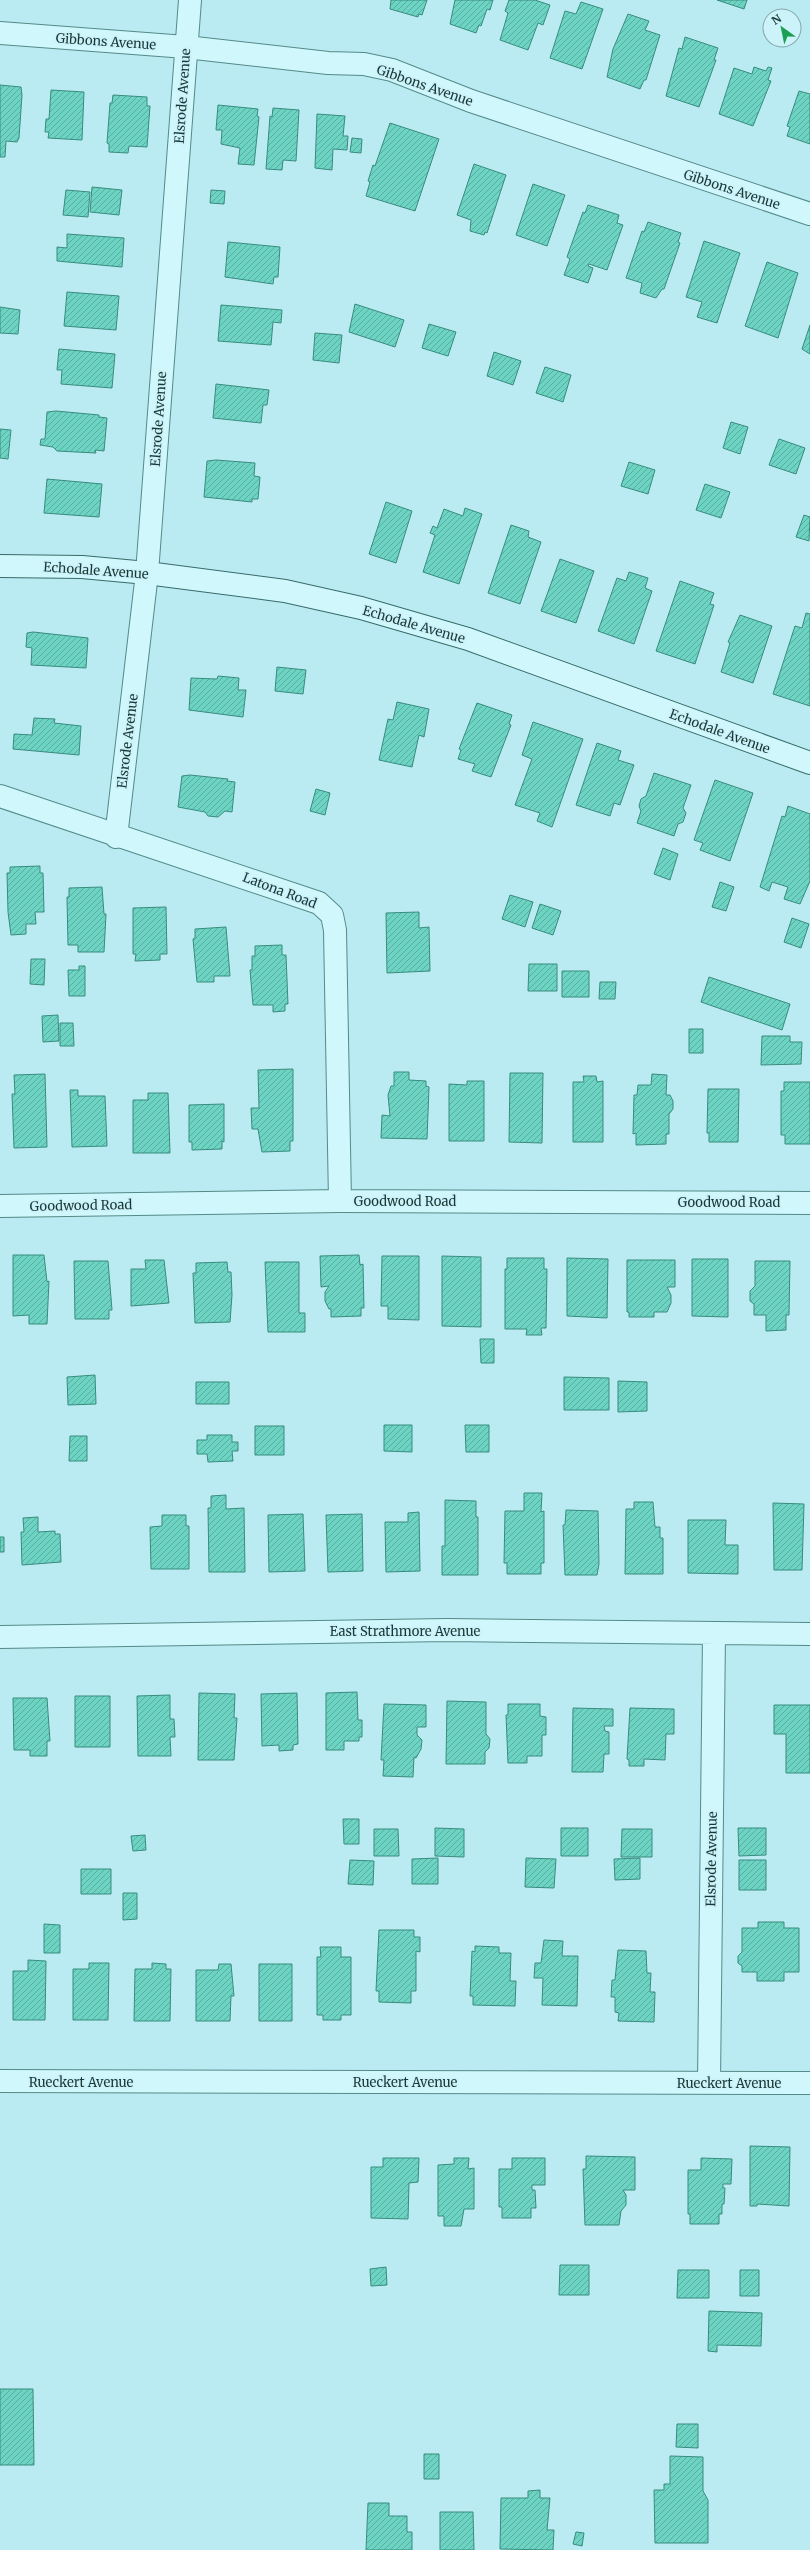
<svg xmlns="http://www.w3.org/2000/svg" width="810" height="2550" viewBox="0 0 810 2550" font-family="Merriweather,serif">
<defs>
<pattern id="building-hatch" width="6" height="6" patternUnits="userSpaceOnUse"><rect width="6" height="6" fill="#6dd4c4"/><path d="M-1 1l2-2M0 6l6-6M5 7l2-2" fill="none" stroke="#59ada0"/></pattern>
</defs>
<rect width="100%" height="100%" fill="#bbebf2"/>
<path fill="url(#building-hatch)" stroke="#378c7d" d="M 391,0 L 427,0 L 422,15 L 419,14 L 418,17 L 390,9 Z
M 455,0 L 493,0 L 490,10 L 487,9 L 481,26 L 479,25 L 476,33 L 450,24 Z
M 509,0 L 535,0 L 550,5 L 543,25 L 538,23 L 528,50 L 500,40 L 508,13 L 505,11 Z
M 717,0 L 747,0 L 744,9 Z
M 581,2 L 603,9 L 582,69 L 550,58 L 565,11 L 576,14 Z
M 628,14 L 649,21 L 645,30 L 660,35 L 646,80 L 644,80 L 640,89 L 607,77 L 613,49 Z
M 685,37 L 718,48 L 714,60 L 716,60 L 699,107 L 666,96 L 679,48 L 682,49 Z
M 754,67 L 766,71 L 768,67 L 772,68 L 768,80 L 771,81 L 753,126 L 719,114 L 734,68 L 752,74 Z
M 0,85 L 21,87 L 22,95 L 19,138 L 17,142 L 6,141 L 5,157 L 0,157 Z
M 51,90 L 84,92 L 82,140 L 48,138 L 49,132 L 45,132 L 46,119 L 49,119 Z
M 799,91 L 810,94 L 810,144 L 787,136 L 790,127 L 787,126 Z
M 113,95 L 147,97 L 147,106 L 150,106 L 147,147 L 129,146 L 128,153 L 109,152 L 109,144 L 107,143 L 110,103 L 112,103 Z
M 218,105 L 258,109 L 257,116 L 259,117 L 254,165 L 238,164 L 240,148 L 221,144 L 222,130 L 216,130 Z
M 273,108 L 299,110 L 296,161 L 283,160 L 282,170 L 266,169 L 270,116 L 272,117 Z
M 317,114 L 345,116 L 343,136 L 348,136 L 347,150 L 333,149 L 332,170 L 315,168 Z
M 390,123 L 439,139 L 415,211 L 366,196 L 370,182 L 368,181 L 373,165 L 375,166 Z
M 352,138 L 362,139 L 361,153 L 350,152 Z
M 474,164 L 506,175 L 487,233 L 485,232 L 484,235 L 470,231 L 471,220 L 457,215 Z
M 533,184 L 565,195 L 547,246 L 516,235 Z
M 92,187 L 122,190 L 119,215 L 90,212 Z
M 66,190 L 90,192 L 88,217 L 63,215 Z
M 211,190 L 225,191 L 224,204 L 210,203 Z
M 588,205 L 619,215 L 617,223 L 623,225 L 607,270 L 589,264 L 588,266 L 593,268 L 588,283 L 564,275 L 570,259 L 567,257 L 583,212 L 585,213 Z
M 648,222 L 681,233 L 678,242 L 680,243 L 664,289 L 662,289 L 656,298 L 640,293 L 642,283 L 626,278 L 642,231 L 644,232 Z
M 67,234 L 124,238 L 122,267 L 57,261 L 57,247 L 67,248 Z
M 704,241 L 740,253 L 717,323 L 697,317 L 702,302 L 686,297 Z
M 228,242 L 280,247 L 278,277 L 274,277 L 273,284 L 225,277 Z
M 767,262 L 798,273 L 778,338 L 745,326 Z
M 67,292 L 119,296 L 116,330 L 64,326 Z
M 355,304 L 404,320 L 395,347 L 349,332 Z
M 221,305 L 282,310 L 281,323 L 273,322 L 271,345 L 218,341 Z
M 0,307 L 20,310 L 18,334 L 0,333 Z
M 429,324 L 456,332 L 448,356 L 422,348 Z
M 810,325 L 810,354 L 802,349 Z
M 315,333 L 342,335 L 339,363 L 313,360 Z
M 59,349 L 115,354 L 112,388 L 61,384 L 62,370 L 57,370 Z
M 494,352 L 521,361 L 513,385 L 487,376 Z
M 545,367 L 571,375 L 563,402 L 536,393 Z
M 216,384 L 269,390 L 267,405 L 263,405 L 261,423 L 213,418 Z
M 56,411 L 99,415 L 99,417 L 107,418 L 104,451 L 95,450 L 96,453 L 57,451 L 53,447 L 40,445 L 41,439 L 45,439 L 47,412 Z
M 731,422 L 748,427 L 740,454 L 723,448 Z
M 0,429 L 11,430 L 8,459 L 0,458 Z
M 779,439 L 805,448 L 796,474 L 769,465 Z
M 216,460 L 255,463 L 254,476 L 260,477 L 258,499 L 252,499 L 252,502 L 204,497 L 207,461 Z
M 629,462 L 655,470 L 648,494 L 621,486 Z
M 47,479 L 102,484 L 99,517 L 44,513 Z
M 705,484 L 730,492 L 721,518 L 696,510 Z
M 386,502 L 412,511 L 396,563 L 369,554 Z
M 465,508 L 482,514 L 459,584 L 423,572 L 435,535 L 430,533 L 433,526 L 437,528 L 444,509 L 463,516 Z
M 804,515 L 810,517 L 809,541 L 796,537 Z
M 511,525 L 529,531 L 528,537 L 541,542 L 520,604 L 488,593 Z
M 560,559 L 594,571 L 576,623 L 541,611 Z
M 629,572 L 648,578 L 645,588 L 652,591 L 634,644 L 598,631 L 617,578 L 626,581 Z
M 680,581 L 714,593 L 710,604 L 714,605 L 695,664 L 656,651 Z
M 806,613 L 810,614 L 810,706 L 773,694 L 795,626 L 802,628 Z
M 740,615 L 772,626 L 753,683 L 721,672 L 730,643 L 728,642 Z
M 33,632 L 88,638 L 86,668 L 31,665 L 32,648 L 26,647 L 27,633 Z
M 277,667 L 306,670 L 303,694 L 275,691 Z
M 218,676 L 239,678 L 238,690 L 246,690 L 243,717 L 189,710 L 191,678 L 217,679 Z
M 397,702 L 429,709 L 424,737 L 419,735 L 412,767 L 379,760 L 388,719 L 393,720 Z
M 477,703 L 512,715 L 509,724 L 511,725 L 491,777 L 472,771 L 475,764 L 458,759 L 461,750 L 459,749 Z
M 34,718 L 55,719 L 54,723 L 81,726 L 79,755 L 13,749 L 14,734 L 32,735 Z
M 533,722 L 583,739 L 552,827 L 537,821 L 540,813 L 515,805 L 532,759 L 522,755 Z
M 597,743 L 621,751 L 618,760 L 634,765 L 620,805 L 614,803 L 610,816 L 576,805 Z
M 654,773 L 691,785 L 683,808 L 686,813 L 683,822 L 678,824 L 674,836 L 637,823 L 641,811 L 639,806 L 641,799 L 646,796 Z
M 190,775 L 228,779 L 227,781 L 235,782 L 232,812 L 225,811 L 218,817 L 208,816 L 205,812 L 178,807 L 182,776 Z
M 715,780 L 753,793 L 730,861 L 700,850 L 703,843 L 694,840 Z
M 316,789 L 330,793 L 325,815 L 310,811 Z
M 788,806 L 810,814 L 810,881 L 800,904 L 784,899 L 788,887 L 772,882 L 769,891 L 760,887 L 782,816 L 785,817 Z
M 663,848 L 678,854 L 670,880 L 654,874 Z
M 40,866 L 40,873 L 43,873 L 44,912 L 35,912 L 36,924 L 26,924 L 26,934 L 11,935 L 8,912 L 7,873 L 10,873 L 10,867 Z
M 720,882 L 734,887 L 726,911 L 712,907 Z
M 102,887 L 104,914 L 106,914 L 104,952 L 78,952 L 78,945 L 68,945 L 67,897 L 69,897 L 69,888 Z
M 510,895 L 533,902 L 525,927 L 502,919 Z
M 540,904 L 561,911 L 553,935 L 532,928 Z
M 166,907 L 167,954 L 160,954 L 160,960 L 135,961 L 136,954 L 133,954 L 133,908 Z
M 419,912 L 419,928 L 429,927 L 430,971 L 387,973 L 386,913 Z
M 792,918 L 809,924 L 801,948 L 784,942 Z
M 226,927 L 230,976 L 214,976 L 214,982 L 197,982 L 193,939 L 195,938 L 195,929 Z
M 282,945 L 282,955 L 286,955 L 288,1004 L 285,1004 L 285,1011 L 273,1012 L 273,1005 L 253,1005 L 250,970 L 252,970 L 252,956 L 255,956 L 255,946 Z
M 31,959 L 45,959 L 44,985 L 30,984 Z
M 529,964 L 557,964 L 557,991 L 528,991 Z
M 79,966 L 85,966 L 85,996 L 69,996 L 68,970 L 79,970 Z
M 562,971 L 589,971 L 589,997 L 562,997 Z
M 709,977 L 790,1004 L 782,1030 L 701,1002 Z
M 600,982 L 616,982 L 615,999 L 599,999 Z
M 58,1015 L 59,1041 L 43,1042 L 42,1016 Z
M 60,1023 L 73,1023 L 74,1046 L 60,1046 Z
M 689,1029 L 703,1029 L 703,1053 L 689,1053 Z
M 762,1036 L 790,1036 L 790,1042 L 802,1042 L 801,1064 L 761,1065 Z
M 293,1069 L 293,1141 L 290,1141 L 290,1151 L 262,1152 L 258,1129 L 252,1129 L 251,1108 L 259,1108 L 258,1070 Z
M 394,1072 L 409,1072 L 409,1080 L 426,1081 L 426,1086 L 429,1087 L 427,1139 L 381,1138 L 382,1115 L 390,1116 L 388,1095 L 391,1086 L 394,1086 Z
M 510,1073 L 543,1073 L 542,1143 L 509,1142 Z
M 45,1074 L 47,1147 L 14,1148 L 12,1094 L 15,1094 L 14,1075 Z
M 652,1074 L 667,1075 L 666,1095 L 670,1095 L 673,1101 L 673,1109 L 669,1114 L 669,1134 L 666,1134 L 666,1144 L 636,1145 L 636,1133 L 633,1134 L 634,1095 L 637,1095 L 638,1085 L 651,1085 Z
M 583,1076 L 596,1076 L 597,1082 L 603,1081 L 603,1142 L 573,1142 L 573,1082 L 584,1082 Z
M 467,1081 L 484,1081 L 484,1141 L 449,1141 L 449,1084 L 467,1085 Z
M 784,1082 L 810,1082 L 810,1144 L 785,1144 L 785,1135 L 781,1135 L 781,1091 L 784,1091 Z
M 708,1089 L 739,1089 L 738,1142 L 709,1142 L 709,1133 L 707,1133 Z
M 70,1090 L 78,1090 L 78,1096 L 105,1096 L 107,1146 L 72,1147 Z
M 148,1093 L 168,1093 L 170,1153 L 133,1153 L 133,1100 L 148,1100 Z
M 224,1104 L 224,1142 L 222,1141 L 222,1149 L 192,1150 L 192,1142 L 189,1142 L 189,1105 Z
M 13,1255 L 44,1255 L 47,1282 L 49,1281 L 47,1324 L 29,1324 L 29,1315 L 13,1316 Z
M 359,1255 L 360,1265 L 363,1264 L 364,1308 L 361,1308 L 361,1316 L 331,1317 L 331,1309 L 329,1309 L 325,1301 L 325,1292 L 329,1286 L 321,1287 L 320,1256 Z
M 382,1256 L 419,1256 L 419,1320 L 388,1319 L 388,1306 L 381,1306 Z
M 442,1256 L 481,1257 L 481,1327 L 442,1326 Z
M 507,1258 L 544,1258 L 544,1269 L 547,1269 L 546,1328 L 541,1328 L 542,1335 L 526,1335 L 527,1329 L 505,1329 L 505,1269 L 507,1269 Z
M 567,1258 L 608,1259 L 607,1318 L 567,1316 Z
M 692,1259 L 728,1259 L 728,1317 L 692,1316 Z
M 145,1260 L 164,1260 L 169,1303 L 131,1306 L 131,1269 L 146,1269 Z
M 627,1260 L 675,1260 L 675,1287 L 667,1287 L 671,1295 L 671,1303 L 667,1312 L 654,1312 L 654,1317 L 629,1317 L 629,1312 L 627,1312 Z
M 74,1261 L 108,1261 L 112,1310 L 109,1310 L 109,1319 L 75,1319 Z
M 755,1261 L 790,1261 L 789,1315 L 786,1315 L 786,1330 L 766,1331 L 766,1315 L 754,1315 L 754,1304 L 750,1301 L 750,1291 L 755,1286 Z
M 227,1262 L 228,1272 L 231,1272 L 232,1295 L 230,1322 L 195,1323 L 193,1273 L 196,1273 L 196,1263 Z
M 265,1262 L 299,1262 L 299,1313 L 305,1313 L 305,1332 L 268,1332 Z
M 480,1339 L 494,1339 L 494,1363 L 481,1363 Z
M 95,1375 L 96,1404 L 68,1405 L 67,1377 Z
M 564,1377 L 609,1378 L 609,1410 L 564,1410 Z
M 618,1381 L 647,1382 L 647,1411 L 618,1412 Z
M 196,1382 L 229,1382 L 229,1404 L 196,1404 Z
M 384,1425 L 412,1425 L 412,1452 L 384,1451 Z
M 465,1425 L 489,1425 L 489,1452 L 466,1452 Z
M 255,1426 L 284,1426 L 284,1455 L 255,1455 Z
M 207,1435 L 232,1435 L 232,1442 L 238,1442 L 238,1451 L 232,1451 L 233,1461 L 208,1462 L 207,1454 L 197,1454 L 197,1440 L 207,1440 Z
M 70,1436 L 87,1436 L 87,1461 L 69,1461 Z
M 524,1493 L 542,1493 L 541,1512 L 544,1511 L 544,1563 L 541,1563 L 541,1574 L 507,1574 L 507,1563 L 504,1563 L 505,1511 L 524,1511 Z
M 226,1495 L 226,1509 L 244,1508 L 245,1572 L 209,1572 L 208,1508 L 211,1508 L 211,1496 Z
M 445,1500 L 476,1501 L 476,1517 L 478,1517 L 478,1575 L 442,1575 L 442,1546 L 445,1546 Z
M 634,1502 L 653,1502 L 655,1527 L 660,1527 L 660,1538 L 663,1538 L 663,1574 L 625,1574 L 626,1509 L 634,1509 Z
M 773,1503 L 804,1504 L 802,1570 L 774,1570 Z
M 566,1510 L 598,1511 L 599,1564 L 597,1575 L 565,1575 L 563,1525 L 565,1525 Z
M 419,1512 L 420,1571 L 386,1572 L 385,1522 L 408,1522 L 408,1513 Z
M 303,1514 L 305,1571 L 269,1572 L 268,1515 Z
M 362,1514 L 363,1571 L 328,1572 L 326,1515 Z
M 162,1515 L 186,1515 L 186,1526 L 189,1526 L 189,1569 L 151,1569 L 150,1527 L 162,1526 Z
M 38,1517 L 38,1532 L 55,1531 L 55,1534 L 60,1534 L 61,1562 L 22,1565 L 21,1532 L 24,1532 L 23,1518 Z
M 688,1520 L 726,1520 L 725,1545 L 738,1545 L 738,1574 L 688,1573 Z
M 0,1537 L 4,1537 L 4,1552 L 0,1552 Z
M 357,1692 L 358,1720 L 362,1720 L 362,1737 L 359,1737 L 359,1741 L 344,1741 L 344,1750 L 326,1750 L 326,1693 Z
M 199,1693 L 235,1694 L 234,1718 L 237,1718 L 234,1760 L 198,1760 Z
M 297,1693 L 298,1744 L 293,1745 L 293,1750 L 279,1751 L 279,1745 L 262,1746 L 261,1694 Z
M 170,1695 L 170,1719 L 174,1719 L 175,1737 L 170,1737 L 171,1756 L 138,1756 L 137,1696 Z
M 75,1696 L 110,1696 L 110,1747 L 75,1747 Z
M 13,1698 L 47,1698 L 50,1741 L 47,1741 L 47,1756 L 30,1756 L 30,1750 L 14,1750 Z
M 447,1701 L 486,1702 L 486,1734 L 490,1739 L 489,1748 L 485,1752 L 485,1764 L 446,1764 Z
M 384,1704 L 426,1705 L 426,1727 L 417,1727 L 417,1735 L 422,1740 L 421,1749 L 416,1758 L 414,1757 L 413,1777 L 383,1776 L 384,1760 L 381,1760 Z
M 508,1704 L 540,1704 L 540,1716 L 546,1717 L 546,1735 L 542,1735 L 542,1756 L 527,1756 L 527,1763 L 508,1763 L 506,1715 L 508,1715 Z
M 774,1705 L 810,1705 L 810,1773 L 786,1773 L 786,1734 L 774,1734 Z
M 573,1708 L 613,1709 L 613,1726 L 604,1726 L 605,1731 L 609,1732 L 609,1754 L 604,1754 L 603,1772 L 572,1772 Z
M 630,1708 L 674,1709 L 674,1734 L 666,1734 L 665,1760 L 644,1759 L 644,1766 L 629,1766 L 629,1760 L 627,1759 Z
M 343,1819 L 359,1819 L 359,1844 L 344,1844 Z
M 435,1828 L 464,1829 L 464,1857 L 435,1856 Z
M 561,1828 L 588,1828 L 588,1856 L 561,1856 Z
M 738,1828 L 766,1828 L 766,1855 L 739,1856 Z
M 374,1829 L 398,1829 L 399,1856 L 374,1856 Z
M 622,1829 L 652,1829 L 652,1857 L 621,1857 Z
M 145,1835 L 146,1850 L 133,1851 L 131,1836 Z
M 438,1858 L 438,1884 L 412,1884 L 412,1859 Z
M 526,1858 L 556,1859 L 554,1888 L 525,1887 Z
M 640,1858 L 640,1879 L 615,1880 L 614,1859 Z
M 350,1860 L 374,1861 L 373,1885 L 348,1884 Z
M 739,1860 L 766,1860 L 766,1890 L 739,1890 Z
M 81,1869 L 111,1869 L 111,1894 L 81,1894 Z
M 123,1893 L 137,1893 L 137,1919 L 123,1920 Z
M 758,1922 L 784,1922 L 784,1928 L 799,1928 L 799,1972 L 784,1972 L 784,1981 L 757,1981 L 757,1972 L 742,1972 L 742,1966 L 738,1963 L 738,1956 L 742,1952 L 742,1928 L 758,1928 Z
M 44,1924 L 60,1925 L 60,1953 L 44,1953 Z
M 379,1930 L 414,1930 L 414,1937 L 420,1937 L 420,1952 L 416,1951 L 416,1991 L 411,1991 L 411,2003 L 379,2002 L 379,1991 L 376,1991 Z
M 544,1940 L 563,1941 L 562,1956 L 578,1956 L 577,2006 L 542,2005 L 543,1978 L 534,1978 L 535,1963 L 541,1963 Z
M 475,1946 L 499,1947 L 499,1953 L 511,1953 L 510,1981 L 516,1981 L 515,2006 L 473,2005 L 473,1996 L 470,1996 L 472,1951 L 475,1952 Z
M 320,1947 L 341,1947 L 341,1957 L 351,1957 L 351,2015 L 341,2015 L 341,2020 L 323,2020 L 323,2015 L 317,2015 L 317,1957 L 321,1957 Z
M 618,1950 L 646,1951 L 647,1973 L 651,1973 L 650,1992 L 655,1992 L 654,2022 L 618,2021 L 619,2013 L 615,2012 L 615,1997 L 611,1997 L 612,1980 L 615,1980 Z
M 28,1960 L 46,1961 L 45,2020 L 13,2020 L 13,1971 L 28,1971 Z
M 89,1963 L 109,1963 L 108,2020 L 73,2020 L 73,1969 L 89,1969 Z
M 152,1963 L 166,1964 L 166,1969 L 171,1969 L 170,2021 L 134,2021 L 135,1969 L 152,1969 Z
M 219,1964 L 231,1964 L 234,1996 L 231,1996 L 230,2021 L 196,2021 L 196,1970 L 218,1970 Z
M 259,1964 L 292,1964 L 292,2021 L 259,2021 Z
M 750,2146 L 790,2147 L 789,2206 L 757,2204 L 757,2206 L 750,2206 Z
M 586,2156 L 635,2157 L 635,2190 L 623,2190 L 626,2195 L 626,2205 L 621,2211 L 619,2225 L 585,2225 L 583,2169 L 586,2169 Z
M 383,2158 L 419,2158 L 418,2182 L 409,2183 L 408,2219 L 371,2218 L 371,2167 L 383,2167 Z
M 454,2158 L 469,2158 L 468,2169 L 474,2168 L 474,2209 L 464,2209 L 461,2226 L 444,2226 L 444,2216 L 438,2216 L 438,2165 L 454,2164 Z
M 512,2158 L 545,2158 L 545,2185 L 532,2185 L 532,2190 L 535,2190 L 536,2208 L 531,2208 L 531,2218 L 502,2218 L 502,2207 L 499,2207 L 499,2169 L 512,2169 Z
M 701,2158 L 732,2159 L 731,2184 L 723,2184 L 723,2188 L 725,2188 L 724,2204 L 722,2204 L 722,2214 L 719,2214 L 719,2224 L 690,2224 L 690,2214 L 688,2214 L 688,2170 L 701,2170 Z
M 560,2265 L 589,2265 L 589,2295 L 559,2295 Z
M 386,2267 L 387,2285 L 371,2286 L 370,2269 Z
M 678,2270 L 709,2270 L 709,2298 L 677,2298 Z
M 740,2270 L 759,2270 L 759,2296 L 740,2296 Z
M 709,2311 L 762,2313 L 761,2346 L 717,2345 L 717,2352 L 708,2351 Z
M 0,2389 L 33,2389 L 34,2465 L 0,2465 Z
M 677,2424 L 698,2424 L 698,2448 L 676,2447 Z
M 424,2454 L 439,2454 L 439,2479 L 424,2479 Z
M 670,2456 L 703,2457 L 703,2491 L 708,2500 L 708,2543 L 655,2543 L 654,2490 L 664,2490 L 664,2484 L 670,2484 Z
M 540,2490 L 540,2498 L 550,2498 L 547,2530 L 554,2530 L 553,2550 L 500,2549 L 501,2498 L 528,2498 L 528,2491 Z
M 368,2503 L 389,2503 L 389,2516 L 407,2516 L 407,2532 L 412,2532 L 412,2550 L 366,2550 Z
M 440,2512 L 473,2512 L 474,2550 L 440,2550 Z
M 576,2532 L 584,2533 L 582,2546 L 573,2544 Z"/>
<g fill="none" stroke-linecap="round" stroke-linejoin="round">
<defs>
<path id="street" d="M 0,33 L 186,47 L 328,63 L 364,64 L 392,70 L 471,101 L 810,214
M 0,796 L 319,903 L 332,915 L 335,930 L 340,1201
M 116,837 L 147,573 L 190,0
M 0,1206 L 340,1201 L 810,1203
M 0,1637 L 447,1630 L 810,1634
M 0,2081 L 810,2083
M 709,2083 L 714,1634"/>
<path id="secondary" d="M 0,566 L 82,567 L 147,573 L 285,591 L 361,608 L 468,639 L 810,763"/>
</defs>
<use href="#street" stroke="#538b88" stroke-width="24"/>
<use href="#secondary" stroke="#376c68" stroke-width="24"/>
<use href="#street" stroke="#cff7fc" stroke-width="22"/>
<use href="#secondary" stroke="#cff7fc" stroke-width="22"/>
</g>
<g text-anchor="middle" stroke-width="3.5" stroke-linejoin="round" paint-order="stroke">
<g font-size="13" fill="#1a3836" stroke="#cbf3f9">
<text transform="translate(106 41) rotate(4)" y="5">Gibbons Avenue</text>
<text transform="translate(425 85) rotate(19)" y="5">Gibbons Avenue</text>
<text transform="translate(182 96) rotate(-86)" y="5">Elsrode Avenue</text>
<text transform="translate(732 189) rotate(18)" y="5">Gibbons Avenue</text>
<text transform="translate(158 419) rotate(-86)" y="5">Elsrode Avenue</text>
<text transform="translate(96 570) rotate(4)" y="5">Echodale Avenue</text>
<text transform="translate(414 624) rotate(16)" y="5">Echodale Avenue</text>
<text transform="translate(720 731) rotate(20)" y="5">Echodale Avenue</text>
<text transform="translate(127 741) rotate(-83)" y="5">Elsrode Avenue</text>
<text transform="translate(280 890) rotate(21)" y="5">Latona Road</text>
<text x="405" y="1206">Goodwood Road</text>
<text x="729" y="1207">Goodwood Road</text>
<text transform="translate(81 1205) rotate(-1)" y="5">Goodwood Road</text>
<text x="405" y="1636">East Strathmore Avenue</text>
<text transform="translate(711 1859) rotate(-89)" y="5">Elsrode Avenue</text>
<text x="81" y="2087">Rueckert Avenue</text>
<text x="405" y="2087">Rueckert Avenue</text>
<text x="729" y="2088">Rueckert Avenue</text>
</g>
</g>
<g transform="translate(782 28) rotate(327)"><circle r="19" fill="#cbf3f9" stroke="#84a8ab"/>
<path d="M0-3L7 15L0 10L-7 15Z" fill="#1da054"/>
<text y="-6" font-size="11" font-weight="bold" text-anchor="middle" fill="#1a3836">N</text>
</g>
</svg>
